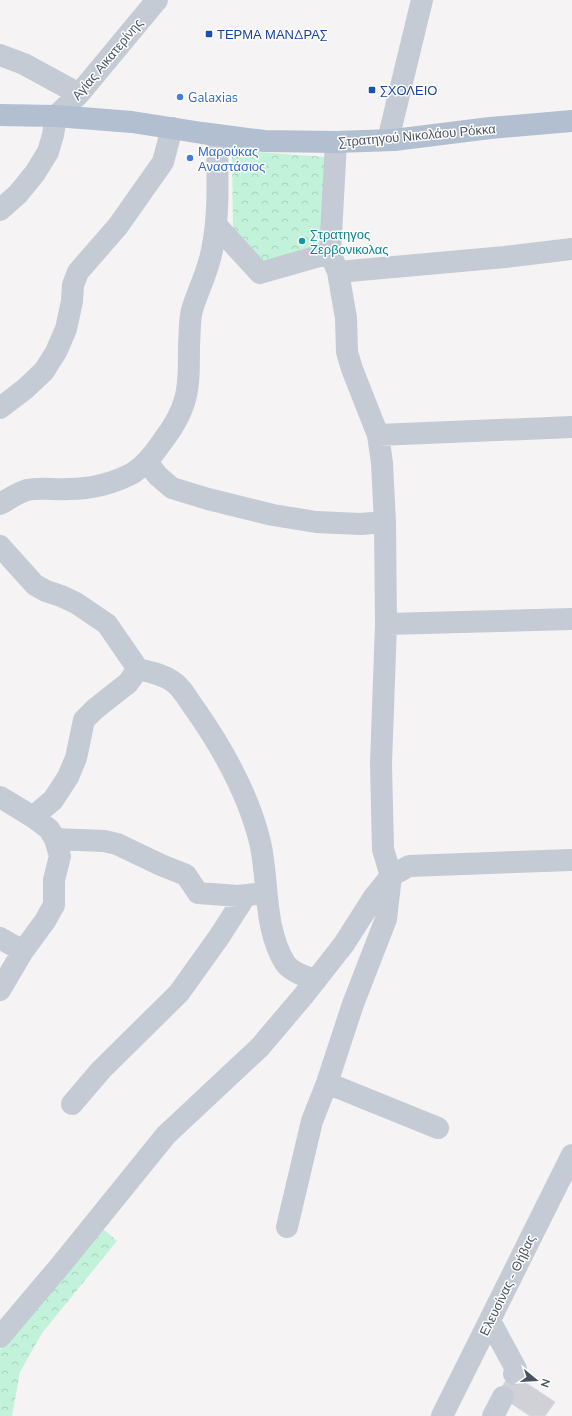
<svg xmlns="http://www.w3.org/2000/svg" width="572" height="1416" viewBox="0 0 572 1416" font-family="'Nunito Sans',sans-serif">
<defs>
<pattern id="forest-crowns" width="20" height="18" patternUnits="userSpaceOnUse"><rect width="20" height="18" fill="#c2f2d9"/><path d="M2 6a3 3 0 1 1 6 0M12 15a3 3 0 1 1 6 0" fill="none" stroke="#a8d1bd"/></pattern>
</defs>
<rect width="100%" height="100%" fill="#f5f3f3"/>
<path fill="url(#forest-crowns)" d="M 232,150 L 325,157 L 322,246 L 264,261 L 233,229 Z
M 102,1228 L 117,1241 L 42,1333 L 20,1372 L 12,1416 L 0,1416 L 0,1350 Z"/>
<path fill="#cfd1d7" stroke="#d7d8de" d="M 511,1373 L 555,1402 L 545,1416 L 530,1416 L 497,1394 Z"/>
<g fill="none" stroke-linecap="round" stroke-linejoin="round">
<path stroke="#c4cbd4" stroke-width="22" d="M 0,55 L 24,64 L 79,94
M 388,140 L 422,0
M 0,210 L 18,194 L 35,173 L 48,152 L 53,135 L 56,116 L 79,94 L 157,0
M 216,225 L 260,273 L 330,253
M 338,272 L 505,257 L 572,249
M 0,408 L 25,389 L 44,371 L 56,352 L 66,329 L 72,301 L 73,285 L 78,272 L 118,226 L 163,162 L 172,128
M 378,435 L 572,427
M 147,462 L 158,476 L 172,488 L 208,499 L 273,515 L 316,522 L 361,524 L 385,522
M 0,504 C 9,499 17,493 27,490 C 40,487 55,490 69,489 C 91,489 114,483 133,473 C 145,465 154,454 162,442 C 189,407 189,389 189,346 C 190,334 189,322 192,310 C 198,290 208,272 212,250 C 220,212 217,174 217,135
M 0,546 L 35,585 L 46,591 L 61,596 L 76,603 L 107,624 L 138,669 C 150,672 162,674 172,681 C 182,687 188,700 195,709 C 223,749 248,793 260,842 C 269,881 263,927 285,963 C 291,972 306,977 316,980
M 386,624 L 572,619
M 0,797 L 33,817 L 49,829 L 55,839 L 60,856 L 54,880 L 54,905 L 45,921 L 23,951 L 0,990
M 33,817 L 53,800 L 68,777 L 76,758 L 84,720 L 95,709 L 128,683 L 138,669
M 55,839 L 104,841 L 117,844 L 161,865 L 186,875 L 198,893 L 238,896 L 256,894
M 0,938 L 23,951
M 327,1083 L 438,1128
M 72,1104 L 101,1070 L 179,993 L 219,937 L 246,895
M 287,1227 L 312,1121 L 327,1083 L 353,1004 L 386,919 L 391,876 L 383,849 L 381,764 L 386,624 L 385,522 L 382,463 L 378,435 L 352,369 L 347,352 L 346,318 L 338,272 L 330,253 L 336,142
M 490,1321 L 516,1369 L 514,1374
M 0,1337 L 60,1266 L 166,1135 L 260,1047 L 304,995 L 344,944 L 374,897 L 391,876 L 409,866 L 572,860
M 442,1416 L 572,1155
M 493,1416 L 503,1397"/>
<path stroke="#b2bfd1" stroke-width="22" d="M 0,115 L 56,116 L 132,122 L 202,133 L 264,141 L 336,142 L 394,140 L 490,128 L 572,121"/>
</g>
<g fill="#1a4fb4" stroke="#fff" stroke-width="1.5">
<rect x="205" y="30" width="8" height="8" rx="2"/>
<rect x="368" y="86" width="8" height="8" rx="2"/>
</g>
<g fill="#3f7fe0" stroke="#fff" stroke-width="1.5">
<circle cx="180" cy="97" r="4"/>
<circle cx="190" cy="158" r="4"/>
</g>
<circle fill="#0f9aa8" stroke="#fff" stroke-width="1.5" cx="302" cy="241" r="4"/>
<g text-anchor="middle" stroke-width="3" stroke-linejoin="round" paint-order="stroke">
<g font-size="13" fill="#164399" stroke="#fff" text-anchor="start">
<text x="217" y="39">ΤΕΡΜΑ ΜΑΝΔΡΑΣ</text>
<text x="380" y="95">ΣΧΟΛΕΙΟ</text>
</g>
<g font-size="13" fill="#4a5461" stroke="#fff">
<text transform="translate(107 59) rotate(-50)" y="5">Αγίας Αικατερίνης</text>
<text transform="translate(417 135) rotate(-5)" y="5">Στρατηγού Νικολάου Ρόκκα</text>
<text transform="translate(507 1285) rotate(-64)" y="5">Ελευσίνας - Θήβας</text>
</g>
<g font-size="13" fill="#366cbe" stroke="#fff" text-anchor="start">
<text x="188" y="102">Galaxias</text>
<text x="198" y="156">Μαρούκας<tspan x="198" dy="15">Αναστάσιος</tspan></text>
</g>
<g font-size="13" fill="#0d838f" stroke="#fff" text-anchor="start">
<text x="310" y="239">Στρατηγος<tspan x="310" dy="15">Ζερβονικολας</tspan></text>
</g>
</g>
<g transform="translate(536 1380) rotate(108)" stroke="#ffffff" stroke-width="3" paint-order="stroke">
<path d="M0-3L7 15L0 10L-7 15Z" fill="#4a5461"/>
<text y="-6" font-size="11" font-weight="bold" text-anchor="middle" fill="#4a5461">N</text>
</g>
</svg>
